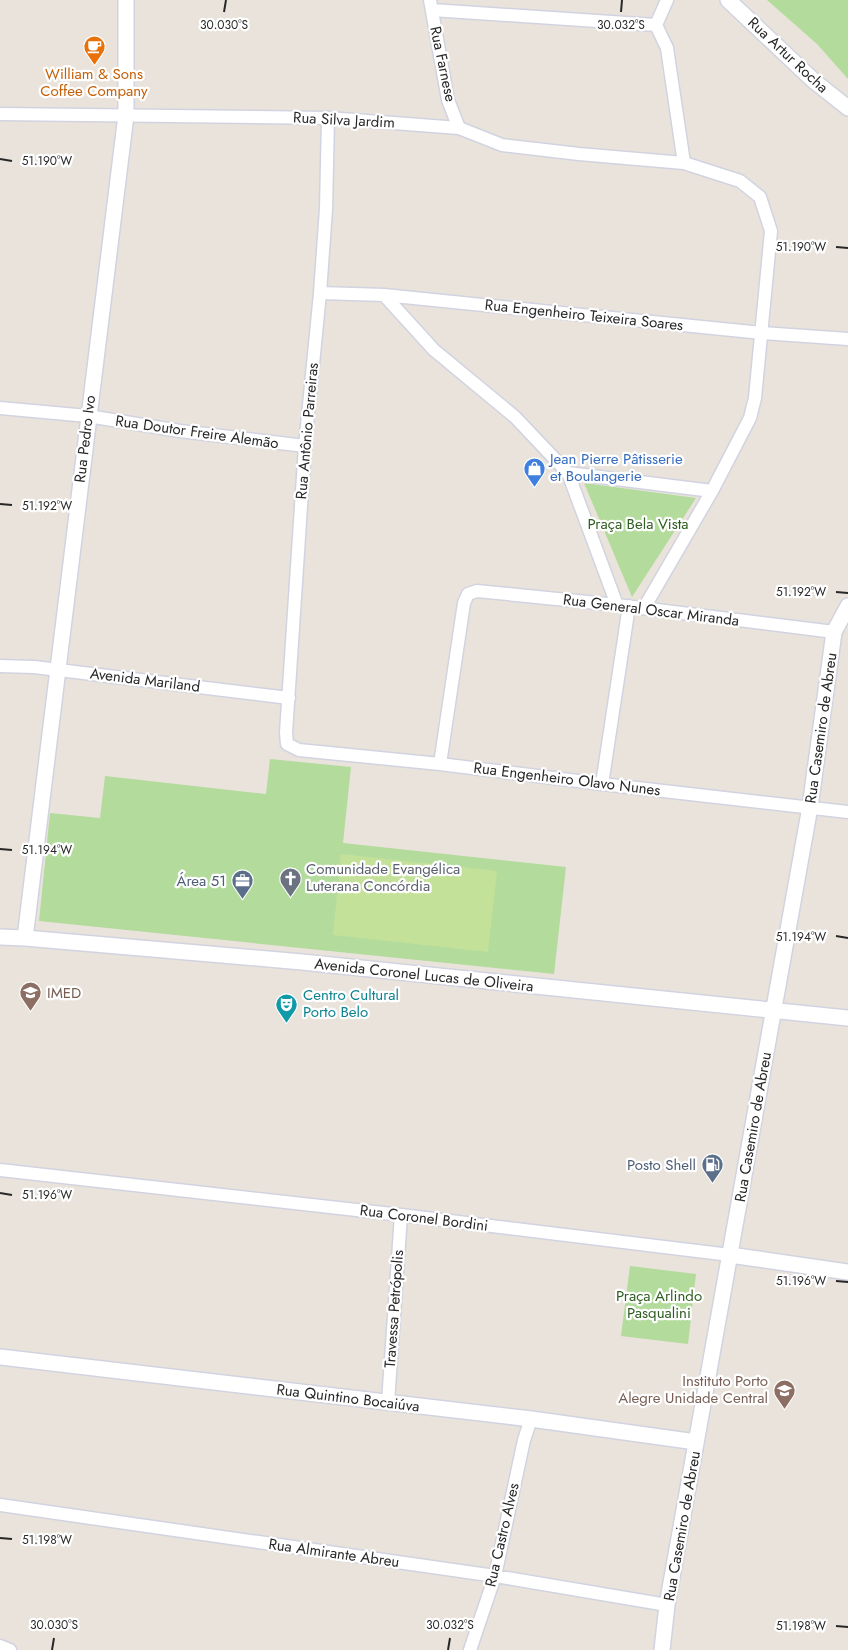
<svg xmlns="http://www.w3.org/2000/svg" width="848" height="1650" viewBox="0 0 848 1650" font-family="Jost,sans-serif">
<rect width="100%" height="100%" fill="#e9e3db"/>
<path fill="#b3db9c" d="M 767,0 L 848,0 L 848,79 L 817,44 Z
M 584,483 L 696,498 L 632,597 Z
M 270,759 L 351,767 L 343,843 L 566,867 L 554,974 L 39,921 L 50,813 L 100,818 L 105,776 L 266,794 Z
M 630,1266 L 696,1274 L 688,1344 L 621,1336 Z"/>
<path fill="#c4e199" d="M 341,854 L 497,871 L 488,952 L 333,935 Z"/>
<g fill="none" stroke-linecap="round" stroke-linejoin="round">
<defs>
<path id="minor" d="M 430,0 L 448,100 L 459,128
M 667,0 L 656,25 L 667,48 L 684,163
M 432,10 L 656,25
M 0,114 L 328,118 L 459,128 L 502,145 L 579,154 L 684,163 L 740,181 L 760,197 L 771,231 L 755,398 L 750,418 L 712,491 L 644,608
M 328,118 L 326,209 L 320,293 L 305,446 L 286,733 L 287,744 L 299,750 L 440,764 L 602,784 L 848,812
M 320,293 L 384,295 L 762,333 L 848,339
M 384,295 L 434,350 L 515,417 L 568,473 L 617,605
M 0,408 L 88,416 L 180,431 L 305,446
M 568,473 L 712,491
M 0,666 L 34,667 L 289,698
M 440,764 L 464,603 L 468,594 L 477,591 L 617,605 L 834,632
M 602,784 L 629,606
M 0,1170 L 401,1215 L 730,1255
M 388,1402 L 401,1215
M 0,1505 L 495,1576 L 667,1605
M 0,1646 L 10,1650
M 470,1650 L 495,1576 L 524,1440 L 531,1419"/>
<path id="tertiary" d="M 728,0 L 814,81 L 848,108
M 0,937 L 25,938 L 302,962 L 848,1018
M 25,938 L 126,115 L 126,0
M 730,1255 L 848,1272
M 0,1357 L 531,1419 L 696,1442
M 662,1650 L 667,1605 L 810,807 L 834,632 L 848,606"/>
</defs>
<use href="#minor" stroke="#d1d4e0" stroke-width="15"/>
<use href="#tertiary" stroke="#d1d4e0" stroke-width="18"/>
<use href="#minor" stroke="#fff" stroke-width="12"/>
<use href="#tertiary" stroke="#fff" stroke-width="15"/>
</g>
<path fill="none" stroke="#282828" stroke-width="2" d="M 224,12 L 226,0M 621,12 L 622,0M 0,159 L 12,161M 836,247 L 848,248M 0,504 L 12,505M 836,592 L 848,593M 0,849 L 12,850M 836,936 L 848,938M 0,1193 L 12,1195M 836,1281 L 848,1282M 0,1538 L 12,1539M 836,1626 L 848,1627M 52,1650 L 54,1638M 448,1650 L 450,1638"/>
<defs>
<symbol id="cafe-pin" viewBox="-11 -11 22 30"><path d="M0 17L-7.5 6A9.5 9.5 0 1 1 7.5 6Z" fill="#e8710a" stroke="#fff"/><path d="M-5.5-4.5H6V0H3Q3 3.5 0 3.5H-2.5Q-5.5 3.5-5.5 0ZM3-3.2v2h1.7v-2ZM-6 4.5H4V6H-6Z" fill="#fff"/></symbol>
<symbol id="shop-pin" viewBox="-11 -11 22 30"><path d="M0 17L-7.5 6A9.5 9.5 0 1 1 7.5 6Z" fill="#3f7fe0" stroke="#fff"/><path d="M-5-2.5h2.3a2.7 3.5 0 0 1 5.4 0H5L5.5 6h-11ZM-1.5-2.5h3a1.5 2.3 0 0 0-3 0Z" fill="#fff"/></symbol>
<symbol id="church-pin" viewBox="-11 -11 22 30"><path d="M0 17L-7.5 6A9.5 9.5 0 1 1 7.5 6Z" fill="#6b7280" stroke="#fff"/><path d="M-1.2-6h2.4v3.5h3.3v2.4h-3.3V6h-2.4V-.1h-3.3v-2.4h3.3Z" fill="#fff"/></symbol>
<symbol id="office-pin" viewBox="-11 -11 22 30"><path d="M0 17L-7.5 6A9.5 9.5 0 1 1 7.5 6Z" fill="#5c6f8a" stroke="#fff"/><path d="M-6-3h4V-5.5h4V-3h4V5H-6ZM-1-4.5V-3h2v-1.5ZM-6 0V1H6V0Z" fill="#fff"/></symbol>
<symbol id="university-pin" viewBox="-11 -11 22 30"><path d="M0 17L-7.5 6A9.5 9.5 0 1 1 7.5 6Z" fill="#8d6e63" stroke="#fff"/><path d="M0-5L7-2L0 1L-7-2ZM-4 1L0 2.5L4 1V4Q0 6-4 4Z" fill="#fff"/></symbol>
<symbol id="theatre-pin" viewBox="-11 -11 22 30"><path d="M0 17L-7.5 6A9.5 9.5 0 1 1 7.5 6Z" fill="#0f9aa8" stroke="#fff"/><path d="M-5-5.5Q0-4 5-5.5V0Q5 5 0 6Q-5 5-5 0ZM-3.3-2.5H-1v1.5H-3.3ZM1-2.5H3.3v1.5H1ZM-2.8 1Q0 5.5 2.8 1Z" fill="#fff"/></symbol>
<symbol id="fuel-pin" viewBox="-11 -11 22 30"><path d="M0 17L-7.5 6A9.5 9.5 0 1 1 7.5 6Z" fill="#5c6f8a" stroke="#fff"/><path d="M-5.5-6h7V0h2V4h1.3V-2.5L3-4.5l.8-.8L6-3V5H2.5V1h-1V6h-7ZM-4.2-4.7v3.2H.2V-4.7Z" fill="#fff"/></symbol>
</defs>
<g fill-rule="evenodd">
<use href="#cafe-pin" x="82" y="34" width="25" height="34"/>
<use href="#shop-pin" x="522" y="456" width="25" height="34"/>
<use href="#church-pin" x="278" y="866" width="25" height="34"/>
<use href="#office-pin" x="230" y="868" width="25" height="34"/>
<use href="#university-pin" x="18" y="980" width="25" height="34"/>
<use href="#theatre-pin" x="274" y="992" width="25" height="34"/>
<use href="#fuel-pin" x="700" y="1152" width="25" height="34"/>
<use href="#university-pin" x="772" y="1378" width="25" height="34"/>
</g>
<g text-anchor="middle" stroke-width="4.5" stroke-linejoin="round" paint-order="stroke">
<g font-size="15" fill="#282828" stroke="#fff">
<text transform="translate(788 55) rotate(43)" y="5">Rua Artur Rocha</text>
<text transform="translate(443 64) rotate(78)" y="5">Rua Farnese</text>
<text transform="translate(344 120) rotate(3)" y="5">Rua Silva Jardim</text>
<text transform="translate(584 315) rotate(6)" y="5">Rua Engenheiro Teixeira Soares</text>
<text transform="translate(307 431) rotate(-85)" y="5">Rua Antônio Parreiras</text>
<text transform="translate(197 432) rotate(8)" y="5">Rua Doutor Freire Alemão</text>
<text transform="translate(85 439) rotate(-83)" y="5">Rua Pedro Ivo</text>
<text transform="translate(651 610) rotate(7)" y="5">Rua General Oscar Miranda</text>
<text transform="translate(145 680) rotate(7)" y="5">Avenida Mariland</text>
<text transform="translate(821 728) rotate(-82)" y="5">Rua Casemiro de Abreu</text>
<text transform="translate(567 779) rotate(7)" y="5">Rua Engenheiro Olavo Nunes</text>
<text transform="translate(424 975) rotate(6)" y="5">Avenida Coronel Lucas de Oliveira</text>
<text transform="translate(753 1127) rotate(-80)" y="5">Rua Casemiro de Abreu</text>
<text transform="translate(424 1218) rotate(7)" y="5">Rua Coronel Bordini</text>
<text transform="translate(394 1309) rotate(-86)" y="5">Travessa Petrópolis</text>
<text transform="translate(348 1398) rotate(7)" y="5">Rua Quintino Bocaiúva</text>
<text transform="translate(682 1526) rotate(-80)" y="5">Rua Casemiro de Abreu</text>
<text transform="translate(502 1535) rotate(-77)" y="5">Rua Castro Alves</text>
<text transform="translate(334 1553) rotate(8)" y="5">Rua Almirante Abreu</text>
</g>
<g font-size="15" fill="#c56008" stroke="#fff">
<text x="94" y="79">William &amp; Sons<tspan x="94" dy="17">Coffee Company</tspan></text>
</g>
<g font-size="15" fill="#366cbe" stroke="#fff" text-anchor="start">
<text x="550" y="464">Jean Pierre Pâtisserie<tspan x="550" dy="17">et Boulangerie</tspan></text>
</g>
<g font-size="15" fill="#2e5d20" stroke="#fff">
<text x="638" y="529">Praça Bela Vista</text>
<text x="659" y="1301">Praça Arlindo<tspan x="659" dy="17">Pasqualini</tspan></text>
</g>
<g font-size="15" fill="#5b616d" stroke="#fff" text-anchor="start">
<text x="306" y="874">Comunidade Evangélica<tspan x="306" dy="17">Luterana Concórdia</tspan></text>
</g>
<g font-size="15" fill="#4e5e75" stroke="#fff" text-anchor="end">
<text x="226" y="886">Área 51</text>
<text x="696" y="1170">Posto Shell</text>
</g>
<g font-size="15" fill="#785e54" stroke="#fff" text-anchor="start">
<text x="47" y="998">IMED</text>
<text x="768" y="1386" text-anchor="end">Instituto Porto<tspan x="768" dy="17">Alegre Unidade Central</tspan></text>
</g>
<g font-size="15" fill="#0d838f" stroke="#fff" text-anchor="start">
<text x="303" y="1000">Centro Cultural<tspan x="303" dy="17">Porto Belo</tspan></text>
</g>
</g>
<g font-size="12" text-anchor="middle" fill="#282828" stroke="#fff" stroke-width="4.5" stroke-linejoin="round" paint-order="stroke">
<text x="224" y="29">30.030°S</text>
<text x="621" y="29">30.032°S</text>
<text x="47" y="165">51.190°W</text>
<text x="801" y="251">51.190°W</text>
<text x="47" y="510">51.192°W</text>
<text x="801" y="596">51.192°W</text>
<text x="47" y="854">51.194°W</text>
<text x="801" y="941">51.194°W</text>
<text x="47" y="1199">51.196°W</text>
<text x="801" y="1285">51.196°W</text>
<text x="47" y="1544">51.198°W</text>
<text x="54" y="1629">30.030°S</text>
<text x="450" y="1629">30.032°S</text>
<text x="801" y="1630">51.198°W</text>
</g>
</svg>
